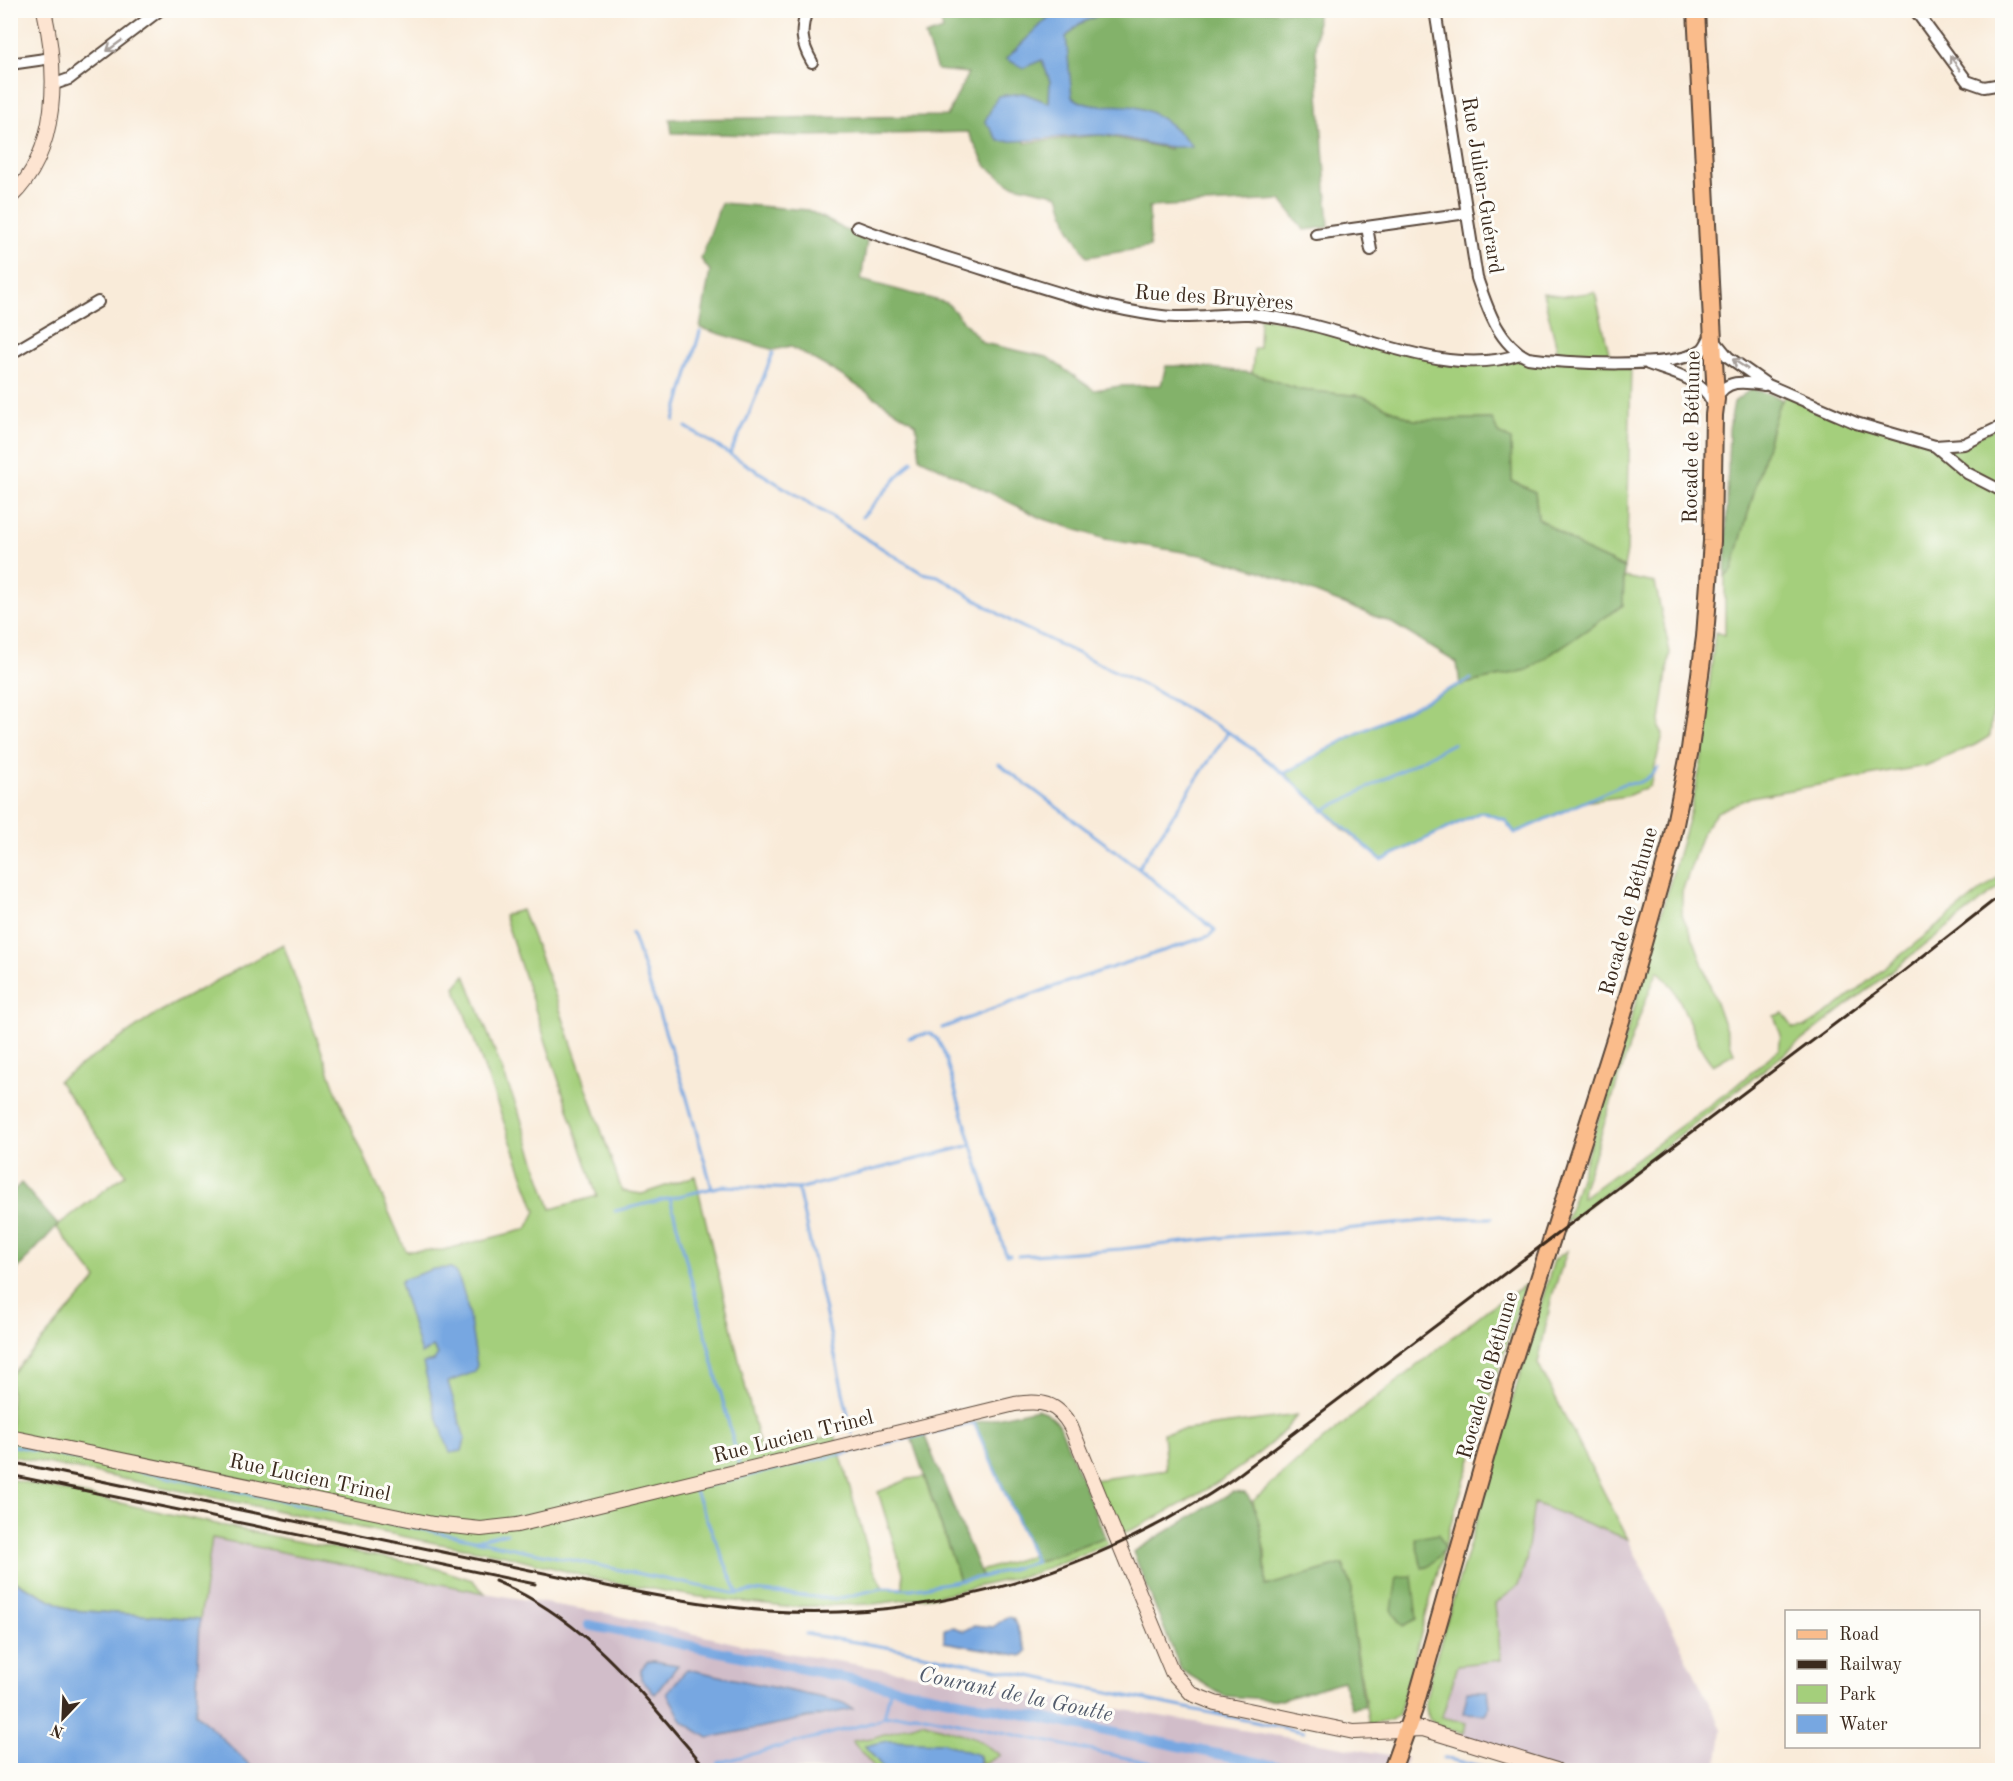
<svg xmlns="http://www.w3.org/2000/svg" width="2013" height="1781" viewBox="0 0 2013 1781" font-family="'Old Standard TT',serif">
<rect width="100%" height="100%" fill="#fdfcf7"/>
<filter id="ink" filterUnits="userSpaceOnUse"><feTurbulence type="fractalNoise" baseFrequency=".0167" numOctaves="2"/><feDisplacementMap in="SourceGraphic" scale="12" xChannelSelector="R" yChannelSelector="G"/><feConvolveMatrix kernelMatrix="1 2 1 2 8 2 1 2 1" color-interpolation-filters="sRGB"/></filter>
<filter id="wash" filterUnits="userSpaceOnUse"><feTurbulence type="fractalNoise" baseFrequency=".008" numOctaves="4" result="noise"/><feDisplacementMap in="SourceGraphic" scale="24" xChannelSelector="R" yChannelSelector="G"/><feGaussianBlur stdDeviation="1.35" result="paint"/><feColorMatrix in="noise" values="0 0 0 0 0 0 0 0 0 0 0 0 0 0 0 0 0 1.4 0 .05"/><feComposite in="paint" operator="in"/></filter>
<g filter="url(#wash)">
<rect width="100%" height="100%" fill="#f9ebd9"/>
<path fill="#d1bdc9" d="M 1534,1503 L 1628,1539 L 1722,1729 L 1717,1770 L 1556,1770 L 1462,1741 L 1466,1723 L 1442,1717 L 1458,1665 L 1501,1659 L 1495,1604 L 1518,1586 L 1526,1562 Z
M 212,1538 L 485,1593 L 610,1614 L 742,1645 L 1407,1758 L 1403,1770 L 256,1770 L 197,1713 L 151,1742 L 200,1619 Z"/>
<path fill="#a4cf7b" stroke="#707c4c" stroke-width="1.5" d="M 1595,292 L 1611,362 L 1631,363 L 1627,551 L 1624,568 L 1585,550 L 1538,518 L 1535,492 L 1512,481 L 1511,440 L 1498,433 L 1492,419 L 1414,420 L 1362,396 L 1300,390 L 1252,373 L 1254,348 L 1259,348 L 1260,316 L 1444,359 L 1520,354 L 1560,360 L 1543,293 L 1565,296 Z
M 1786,394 L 1835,415 L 1954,446 L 2002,426 L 2002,685 L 1993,709 L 1990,736 L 1975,745 L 1925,766 L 1751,797 L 1717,812 L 1703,831 L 1697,849 L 1682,892 L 1682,915 L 1695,943 L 1734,1053 L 1713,1065 C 1690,1040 1687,997 1658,971 C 1627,1040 1609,1116 1583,1187 L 1582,1198 L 1733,1088 L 1779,1049 L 1781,1035 L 1774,1016 L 1783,1013 L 1793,1028 L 1805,1027 L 1831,1011 L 2002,874 L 2002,885 L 1565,1224 L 1631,1019 L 1691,809 L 1701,764 L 1715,632 L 1725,635 L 1725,576 L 1732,571 L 1777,409 Z
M 1624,577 L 1655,583 L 1670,652 L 1659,728 L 1663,734 L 1650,786 L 1627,796 L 1583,802 L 1515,833 L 1505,820 L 1481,812 L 1382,860 L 1343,829 L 1285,773 L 1352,736 L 1460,685 L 1527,670 L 1623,605 Z
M 522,910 L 554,992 L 622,1191 L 642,1194 L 695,1176 L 761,1452 L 835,1435 L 872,1566 L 883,1588 L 903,1589 L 903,1573 L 878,1492 L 909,1479 L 924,1477 L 960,1581 L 982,1577 L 980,1571 L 1033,1555 L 1037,1562 L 1105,1537 L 1108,1544 L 1032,1574 L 936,1596 L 874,1604 L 784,1607 L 693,1596 L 595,1579 L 505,1555 L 435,1543 L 11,1456 L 11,1375 L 97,1279 L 57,1228 L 58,1225 L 126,1174 L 58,1081 L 156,1014 L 283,944 L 337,1094 L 406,1251 L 443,1250 L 527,1229 L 536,1211 L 455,987 L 465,975 L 519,1113 L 551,1209 L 597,1196 L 504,915 Z
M 1567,1251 L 1552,1296 L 1538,1364 L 1628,1539 L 1534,1503 L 1526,1562 L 1518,1586 L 1495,1604 L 1501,1660 L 1458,1665 L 1442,1717 L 1466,1723 L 1464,1733 L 1441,1728 L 1428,1718 L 1425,1703 L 1432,1671 L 1554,1260 Z
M 1525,1285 L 1450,1527 L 1399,1714 L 1391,1720 L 1369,1725 L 1351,1615 L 1352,1589 L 1343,1564 L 1266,1586 L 1265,1552 L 1253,1501 L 1301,1458 L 1381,1394 L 1488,1309 Z
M 1297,1415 C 1270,1456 1162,1520 1115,1536 L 1093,1480 L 1166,1470 L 1163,1433 Z
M 10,1479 L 285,1539 L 429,1566 L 472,1580 L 485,1593 L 212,1538 L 200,1619 L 71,1610 L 11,1579 Z
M 922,1722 L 973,1737 L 1000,1755 L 983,1765 L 978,1755 L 865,1746 L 885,1770 L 877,1770 L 852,1741 L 872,1738 Z"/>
<path fill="#83b26b" stroke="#5f6e44" stroke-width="1.5" d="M 939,11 L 1055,11 L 1006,59 L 1042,60 L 1050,81 L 1049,103 L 1023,93 L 1025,143 L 1101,135 L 1170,149 L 1136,107 L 1085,106 L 1071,97 L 1066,37 L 1079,24 L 1097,16 L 1098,11 L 1317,11 L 1316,54 L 1329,227 L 1304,230 L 1281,200 L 1149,207 L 1150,247 L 1087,257 L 1069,227 L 1059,195 L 1010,184 L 986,166 L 968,132 L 809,136 L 672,133 L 670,119 L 947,116 L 968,73 L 937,70 L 925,36 L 943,30 Z
M 721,203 L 808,210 L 867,241 L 861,280 L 947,303 L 983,343 L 1047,357 L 1094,390 L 1120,386 L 1161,385 L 1166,366 L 1195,366 L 1252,373 L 1300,390 L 1362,396 L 1414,420 L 1492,419 L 1498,433 L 1511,440 L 1512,481 L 1535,492 L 1538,518 L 1585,550 L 1624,568 L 1623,605 L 1527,670 L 1460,685 L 1457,663 L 1392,623 L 1260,571 L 1207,556 L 1105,539 L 1041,518 L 920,458 L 916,424 L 836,372 L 790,346 L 774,350 L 700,328 L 710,271 L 701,259 Z
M 1751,389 L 1774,395 L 1782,400 L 1777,409 L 1732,571 L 1725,576 L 1729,429 L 1734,402 Z
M 21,1183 L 58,1225 L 11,1276 L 11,1193 Z
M 1037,1409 L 1047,1413 L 1059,1424 L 1105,1537 L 1036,1562 L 974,1423 Z
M 924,1434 L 982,1577 L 960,1581 L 911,1437 Z
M 1232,1492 L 1245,1493 C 1263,1510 1265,1561 1266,1586 L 1343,1564 L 1352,1589 L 1351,1615 L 1364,1706 L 1351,1708 L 1343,1681 L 1281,1700 L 1224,1696 L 1181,1670 L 1133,1552 Z
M 1439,1534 L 1445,1549 L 1429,1566 L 1422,1568 L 1415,1538 Z
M 1412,1576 L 1417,1619 L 1403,1626 L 1392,1610 L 1397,1577 Z"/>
<path fill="#77a7e1" stroke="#596880" stroke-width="1.5" d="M 1055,11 L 1098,11 L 1097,16 L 1079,24 L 1066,37 L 1072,97 C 1095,112 1110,102 1135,107 C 1157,111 1178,130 1192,146 C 1155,151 1134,136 1101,135 C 1067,134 1033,143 999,141 L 985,121 L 998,96 L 1023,93 L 1049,103 L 1050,81 L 1042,60 L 1023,68 L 1006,59 Z
M 451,1268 C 467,1279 473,1344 477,1365 L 475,1372 L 448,1382 L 465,1439 L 462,1451 L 450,1453 L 435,1411 L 423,1363 L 434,1361 L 438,1355 L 433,1347 L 421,1354 L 400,1283 L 402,1280 L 433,1269 Z
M 10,1579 L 71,1610 L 200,1619 L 196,1713 L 255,1770 L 11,1770 Z
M 1007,1617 L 1013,1618 L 1027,1651 L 1022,1656 L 944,1642 L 944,1629 L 953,1627 L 964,1631 L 974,1625 L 993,1627 Z
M 653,1661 L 678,1665 L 655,1694 L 641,1679 L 641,1669 L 647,1662 Z
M 687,1669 L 842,1702 L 853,1709 L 708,1738 L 683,1722 L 667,1693 Z
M 1468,1691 L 1488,1691 L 1490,1706 L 1485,1714 L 1463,1713 Z
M 887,1741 L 944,1743 L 978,1755 L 980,1763 L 968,1770 L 885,1770 L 865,1746 Z"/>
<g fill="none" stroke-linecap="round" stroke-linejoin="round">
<path stroke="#77a7e1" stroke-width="3" d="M 674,420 L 700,332
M 686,427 L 922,573 L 938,576 L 1012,622 L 1152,689 L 1228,732
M 730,453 L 747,419 L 773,353
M 862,517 L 912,461
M 999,764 L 1138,868
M 1285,773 L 1352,736 L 1471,679
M 1323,811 L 1454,743
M 632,933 L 685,1091 L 712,1188
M 942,1028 L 1061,984 L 1209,936 L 1215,930 L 1138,868 L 1228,732 C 1285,769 1330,818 1382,860 L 1481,812 L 1505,820 L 1515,833 L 1626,783 C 1641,786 1648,778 1658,768
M 909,1038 L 930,1033 L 937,1039 L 943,1050 L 972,1145
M 798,1189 L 852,1433
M 670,1198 L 739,1463
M 615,1211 L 722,1186 L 798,1189 L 972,1145 L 1006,1255 L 1010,1255
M 1018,1256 L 1121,1249 L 1238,1236 L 1336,1230 L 1452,1218 L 1492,1218
M 10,1445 L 738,1594 L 753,1591 L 836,1599 L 883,1588 L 911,1589 L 982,1577 L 1036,1562 L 974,1423 L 700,1487
M 694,1489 L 738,1594
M 476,1540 L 507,1533
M 806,1634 L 898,1649 L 1304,1732
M 884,1717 L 915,1714 L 1185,1770
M 1444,1758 L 1498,1770
M 718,1763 L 874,1722 L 884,1717 L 891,1687"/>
<path stroke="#77a7e1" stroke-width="10" d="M 589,1625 L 1295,1770"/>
</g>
</g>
<g filter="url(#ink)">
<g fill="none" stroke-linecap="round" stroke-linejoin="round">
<defs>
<path id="street" d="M 807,10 C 800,31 801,43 812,62
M 1435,10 L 1477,278 C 1487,307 1498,344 1528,358 C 1561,363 1677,370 1701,350 C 1705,348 1707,342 1709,339
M 1915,10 L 1967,81 L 1984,87 L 2002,84
M 10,64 L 52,58
M 52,85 L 69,79 L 160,10
M 857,227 C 899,244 943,256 986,270 C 1044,288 1102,309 1162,316 C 1191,320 1220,313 1249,314 C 1264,315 1279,318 1294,321 C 1361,334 1451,379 1520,354
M 1367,227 L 1371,250
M 1316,234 L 1467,213
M 1715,341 L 1728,357 L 1768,385 L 1856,423 L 1935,446 L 1967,473 L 2002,491
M 10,354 L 98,302
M 1648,364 C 1670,372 1700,378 1711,400
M 1716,399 C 1726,378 1745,382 1764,385
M 1935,446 L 1964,444 L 2002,426"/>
<path id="secondary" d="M 10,198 C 60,151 58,72 44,10
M 10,1437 L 433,1524 L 481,1529 L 517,1525 L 1015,1404 C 1041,1400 1057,1402 1071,1427 L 1172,1672 L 1192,1694 L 1215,1703 L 1354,1732 L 1423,1729 L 1556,1770"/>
<path id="primary" d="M 1392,1770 L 1414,1709 L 1508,1377 L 1623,1014 L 1671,844 L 1690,749 L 1705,637 L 1712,541 L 1714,415 L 1716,399 L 1696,10"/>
</defs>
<use href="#street" stroke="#58473a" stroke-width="14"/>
<use href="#secondary" stroke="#58473a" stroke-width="16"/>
<use href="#primary" stroke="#58473a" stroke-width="20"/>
<use href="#street" stroke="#fff" stroke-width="10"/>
<use href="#secondary" stroke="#fde4d1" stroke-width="14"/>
<use href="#primary" stroke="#fabc8b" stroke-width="16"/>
<path stroke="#3b2a1e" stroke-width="3" d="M 10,1462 L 616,1588 C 667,1598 718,1607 769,1611 C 935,1622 1097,1571 1233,1479 L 1881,989 L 2002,894
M 10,1475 L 535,1584
M 495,1581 C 590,1620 642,1696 708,1770"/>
</g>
<defs><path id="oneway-shaft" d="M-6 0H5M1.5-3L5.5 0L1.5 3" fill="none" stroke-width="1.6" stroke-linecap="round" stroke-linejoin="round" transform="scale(1.5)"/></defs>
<g stroke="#a79f9a">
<use href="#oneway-shaft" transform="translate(114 46) rotate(144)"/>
<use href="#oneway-shaft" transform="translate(1955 63) rotate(-125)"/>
<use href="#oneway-shaft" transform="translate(1740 364) rotate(-147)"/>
</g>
</g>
<g text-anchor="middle" stroke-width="6" stroke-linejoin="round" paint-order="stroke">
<g font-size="21" fill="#3b2a1e" stroke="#fdfcf7">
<text transform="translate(1483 185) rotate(81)" y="7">Rue Julien-Guérard</text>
<text transform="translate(1214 297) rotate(4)" y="7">Rue des Bruyères</text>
<text transform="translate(1691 437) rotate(-89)" y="7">Rocade de Béthune</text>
<text transform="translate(1628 911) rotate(-75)" y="7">Rocade de Béthune</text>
<text transform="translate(1487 1375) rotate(-74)" y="7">Rocade de Béthune</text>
<text transform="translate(793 1436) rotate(-14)" y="7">Rue Lucien Trinel</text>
<text transform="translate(310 1477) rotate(12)" y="7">Rue Lucien Trinel</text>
</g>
<g font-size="22" font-style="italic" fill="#535c6c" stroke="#fdfcf7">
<text transform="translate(1016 1693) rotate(12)" y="8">Courant de la Goutte</text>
</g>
</g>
<rect width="2013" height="1781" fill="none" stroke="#fdfcf7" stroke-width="36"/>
<rect x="1785" y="1610" width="195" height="138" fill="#fdfcf7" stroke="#afa8a0" stroke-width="1.5"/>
<rect x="1797" y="1630" width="30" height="9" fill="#fabc8b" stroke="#afa8a0" stroke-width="1.5"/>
<text x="1839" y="1640" font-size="18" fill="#3b2a1e">Road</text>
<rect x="1797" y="1660" width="30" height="9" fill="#3b2a1e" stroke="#afa8a0" stroke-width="1.5"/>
<text x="1839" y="1670" font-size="18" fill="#3b2a1e">Railway</text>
<rect x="1797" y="1685" width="30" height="18" fill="#a4cf7b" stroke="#afa8a0" stroke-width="1.5"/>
<text x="1839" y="1700" font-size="18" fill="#3b2a1e">Park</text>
<rect x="1797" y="1715" width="30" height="18" fill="#77a7e1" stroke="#afa8a0" stroke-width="1.5"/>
<text x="1839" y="1730" font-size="18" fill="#3b2a1e">Water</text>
<g transform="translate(63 1718) rotate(203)" stroke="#fdfcf7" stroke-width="4.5" paint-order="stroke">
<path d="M0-4.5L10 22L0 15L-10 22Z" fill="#3b2a1e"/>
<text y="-9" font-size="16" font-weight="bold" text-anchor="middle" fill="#3b2a1e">N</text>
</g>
</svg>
